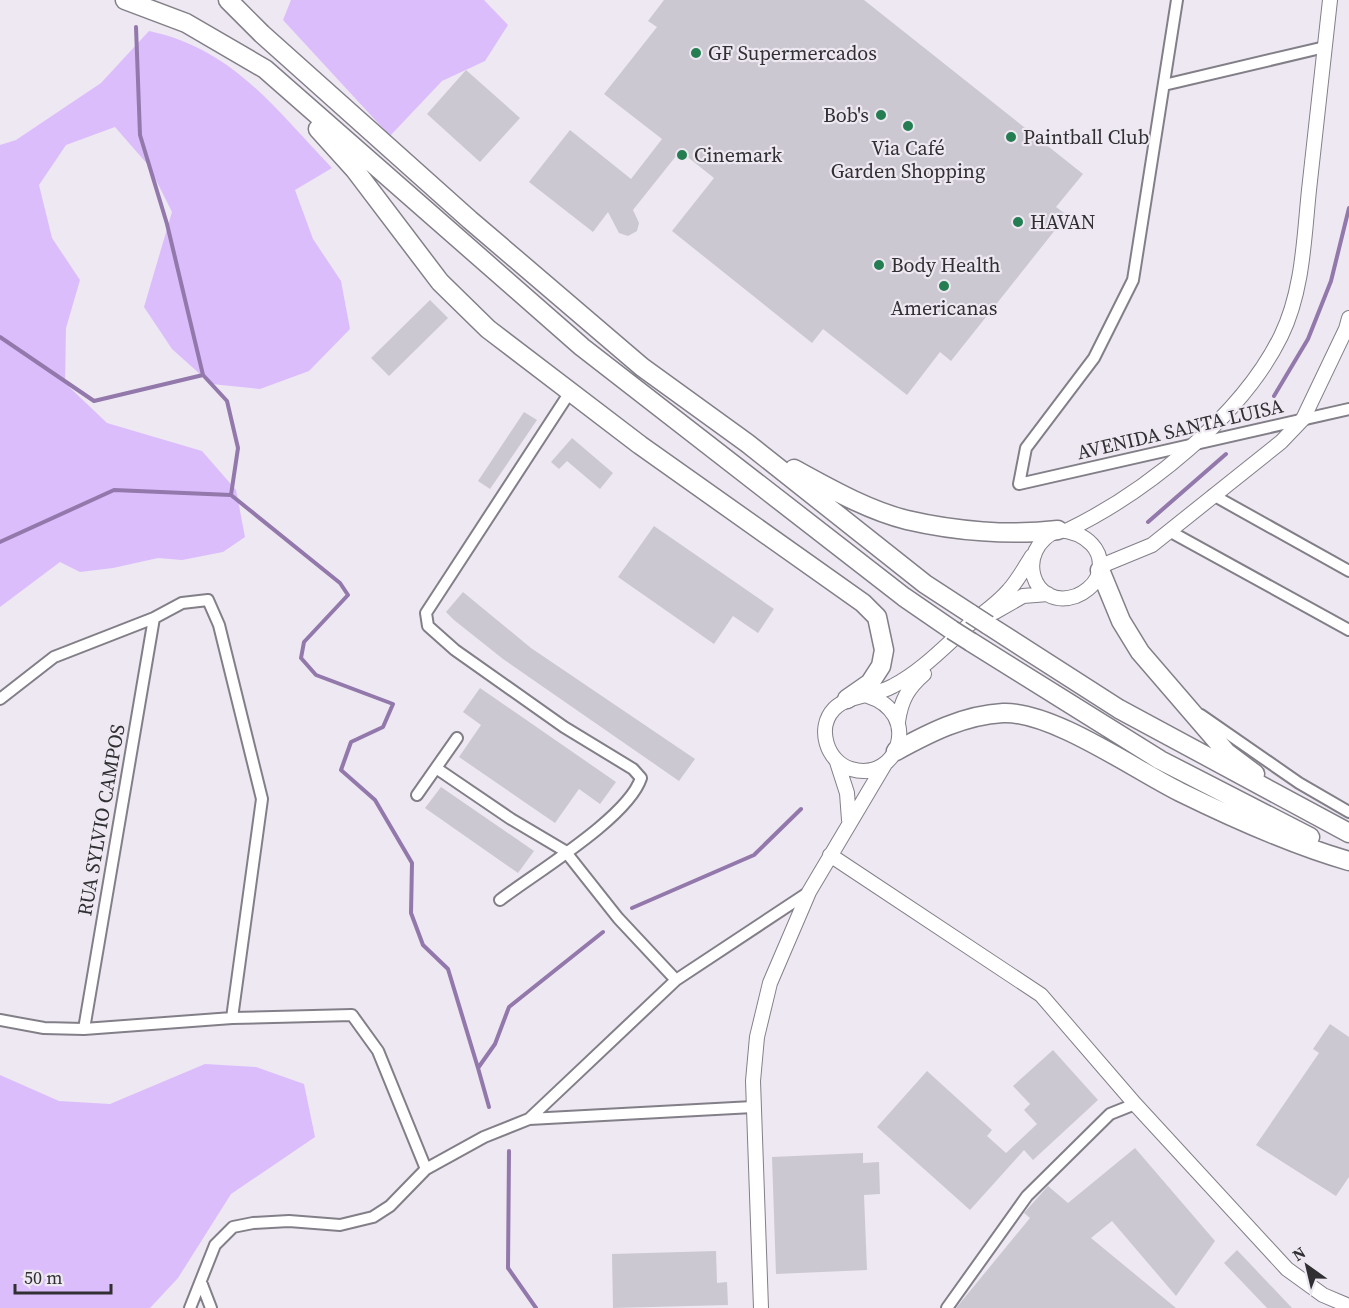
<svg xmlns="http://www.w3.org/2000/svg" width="1349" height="1308" viewBox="0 0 1349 1308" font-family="'Source Serif 4',serif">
<rect width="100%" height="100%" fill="#ede8f2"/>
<path fill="#dcbdfb" d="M 291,0 L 484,0 L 508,25 L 485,61 L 442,81 L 390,136 L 283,20 Z
M 149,31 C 234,49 276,110 332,168 L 295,190 L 313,239 L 341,281 L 350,329 L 309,371 L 260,389 L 211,384 L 172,349 L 144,307 L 172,212 L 149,166 L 115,127 L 66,145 L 39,185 L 52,238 L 80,280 L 66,328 L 65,383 L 107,423 L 202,451 L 236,490 L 245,537 L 223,552 L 182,560 L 158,558 L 113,568 L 80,572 L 60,562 L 0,607 L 0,145 L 16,140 L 101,83 Z
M 205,1064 L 256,1067 L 304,1084 L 315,1137 L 231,1194 L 178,1278 L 150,1308 L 0,1308 L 0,1075 L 59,1101 L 110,1104 Z"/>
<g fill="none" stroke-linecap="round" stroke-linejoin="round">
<path stroke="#9278ab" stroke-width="4" d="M 136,27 L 140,135 L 167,224 L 203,375
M 0,337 L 94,401 L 203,375 L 227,401 L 238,448 L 231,495 L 340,583 L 348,595 L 304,642 L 301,658 L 316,675 L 393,704 L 383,727 L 351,742 L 341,770 L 375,800 L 412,863 L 411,913 L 423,945 L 448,969 L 478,1068
M 1274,396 L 1308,339 L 1331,281 L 1349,208
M 1148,522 L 1226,454
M 0,542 L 114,490 L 231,495
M 632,908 L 754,855 L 801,809
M 489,1107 L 478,1068 L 495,1044 L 509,1007 L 603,932
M 509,1151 L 508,1268 L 536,1308"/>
</g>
<path fill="#ccc8d1" d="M 664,0 L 864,0 L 1083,174 L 1056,207 L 1067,215 L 951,361 L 940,352 L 907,395 L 823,329 L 812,343 L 672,231 L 714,178 L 680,151 L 633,210 L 639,223 L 637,231 L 628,236 L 619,233 L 608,212 L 593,232 L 529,182 L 570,130 L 631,179 L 662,139 L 604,94 L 657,27 L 648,21 Z
M 466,70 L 520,118 L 480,162 L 427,114 Z
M 430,300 L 448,318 L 389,376 L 371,358 Z
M 524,412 L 537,420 L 490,489 L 478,481 Z
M 572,438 L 613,473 L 600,489 L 567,461 L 559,469 L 551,462 Z
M 654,526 L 774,609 L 758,633 L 733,616 L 714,644 L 618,577 Z
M 463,592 L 531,648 L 695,759 L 679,781 L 503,659 L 454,620 L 446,612 Z
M 480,688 L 616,782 L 600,804 L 579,789 L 555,823 L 459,757 L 481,725 L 463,712 Z
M 441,787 L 534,851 L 518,873 L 425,808 Z
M 1330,1024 L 1349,1037 L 1349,1177 L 1336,1196 L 1256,1145 L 1319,1053 L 1313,1049 Z
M 1053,1050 L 1098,1100 L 1033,1160 L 1024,1150 L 970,1210 L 877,1127 L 927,1071 L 992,1130 L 987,1136 L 1006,1153 L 1037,1124 L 1024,1110 L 1030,1104 L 1013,1086 Z
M 1135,1148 L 1215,1241 L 1176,1296 L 1112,1221 L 1091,1238 L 1176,1308 L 956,1308 L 1030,1218 L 1024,1213 L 1048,1186 L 1068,1203 Z
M 863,1153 L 863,1163 L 879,1162 L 880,1194 L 864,1195 L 867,1270 L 776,1274 L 772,1157 Z
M 1237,1250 L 1292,1308 L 1267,1308 L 1224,1263 Z
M 716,1251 L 717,1283 L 727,1282 L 728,1305 L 613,1308 L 612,1254 Z"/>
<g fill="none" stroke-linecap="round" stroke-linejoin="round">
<defs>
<path id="street" d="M 1177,0 L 1133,280 L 1094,358 L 1026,448 L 1019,484 L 1349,409
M 1164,85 L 1325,47
M 1213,495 L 1349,571
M 1171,532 L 1349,630
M 0,699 L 54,657 L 154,618 L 182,603 L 208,600 L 219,625 L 262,799 L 232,1018
M 1201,715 L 1299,783 L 1349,812
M 436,768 L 511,819 L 565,851 L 618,918 L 676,980
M 417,795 L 457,738
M 500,900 C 535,873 628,818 641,778 L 633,769 L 564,727 L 455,650 L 428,626 L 426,613 L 570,392
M 0,1020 L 44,1028 L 84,1029 L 232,1018 L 352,1015 L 378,1051 L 426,1169
M 84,1029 L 154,618
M 529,1119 L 676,980 L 809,892
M 201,1282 L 211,1308
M 190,1308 L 215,1245 L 233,1227 L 253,1223 L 289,1221 L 340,1225 L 373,1217 L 390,1206 L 426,1169 L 484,1137 L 529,1119 L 753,1107
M 947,1308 L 1027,1196 L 1110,1114 L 1135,1104"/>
<path id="secondary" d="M 1058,530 C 1085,532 1108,550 1097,578 C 1093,586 1084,593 1076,596 C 1032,611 1013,550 1058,530 Z
M 1066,531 C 1145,493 1242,416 1281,336 C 1303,291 1304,238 1309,190 C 1316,126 1323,63 1330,0
M 1101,566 L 1152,545 L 1281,442 L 1303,419 L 1346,329 L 1349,318
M 995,612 L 1023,596 L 1048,594
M 868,696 C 922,713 899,783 851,769 C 827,762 816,728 834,709 C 849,694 874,697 893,686 C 922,671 946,645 971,623 C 983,613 998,603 1009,590 C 1018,580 1025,567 1032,556
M 898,722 C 901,700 908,688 924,674
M 837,762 L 847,793 L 849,820
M 830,855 L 1041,995 L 1135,1104 L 1287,1269 L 1323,1295 L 1349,1306
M 761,1308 L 753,1081 L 757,1037 L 770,983 L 809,892 L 885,764"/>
<path id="highway" d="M 125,0 L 186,23 L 265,69 L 582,347 L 904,597 L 952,630
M 228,0 L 262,34 L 470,220 L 642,367 L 747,443 L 925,584 L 971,614
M 318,129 L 355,170 L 440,282 L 488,329 L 640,445 L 863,603 L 877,617 L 884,650 L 881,666 L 870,683 L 847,699
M 794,469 C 829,488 867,510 907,520 C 954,531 1011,536 1058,530
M 1100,570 L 1121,621 L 1140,652 L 1227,753 L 1255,774
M 988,625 L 1119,709 L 1349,833
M 971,642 L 1160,760 L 1310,837
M 896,751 C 929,733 964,715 1003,713 C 1052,711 1134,769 1180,792 C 1233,818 1293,845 1349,861"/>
</defs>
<use href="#street" stroke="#837f88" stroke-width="14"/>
<use href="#secondary" stroke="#837f88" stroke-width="16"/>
<use href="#highway" stroke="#837f88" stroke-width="21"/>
<use href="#street" stroke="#fff" stroke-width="10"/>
<use href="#secondary" stroke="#fff" stroke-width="14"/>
<use href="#highway" stroke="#fff" stroke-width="18"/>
<defs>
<path id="highway-bridge" d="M 971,614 L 988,625
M 952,630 L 971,642"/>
</defs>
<use href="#highway-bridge" stroke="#837f88" stroke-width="21" stroke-linecap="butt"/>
<use href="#highway-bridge" stroke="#fff" stroke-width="18"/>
</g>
<g fill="#257d52" stroke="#ede8f2" stroke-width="2">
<circle cx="696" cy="53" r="6"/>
<circle cx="881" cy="115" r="6"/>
<circle cx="908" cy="126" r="6"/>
<circle cx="1011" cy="137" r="6"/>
<circle cx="682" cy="155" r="6"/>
<circle cx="1018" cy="222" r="6"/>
<circle cx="879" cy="265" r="6"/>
<circle cx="944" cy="286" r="6"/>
</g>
<g text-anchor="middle" stroke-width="4.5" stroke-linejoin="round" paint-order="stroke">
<g font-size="20" fill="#302f32" stroke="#ede8f2" text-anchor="start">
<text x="708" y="60">GF Supermercados</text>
<text x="869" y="122" text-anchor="end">Bob's</text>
<text x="1023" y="144">Paintball Club</text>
<text x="908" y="155" text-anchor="middle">Via Café<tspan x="908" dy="23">Garden Shopping</tspan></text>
<text x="694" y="162">Cinemark</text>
<text x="1030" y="229">HAVAN</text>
<text x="891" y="272">Body Health</text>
<text x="944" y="315" text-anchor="middle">Americanas</text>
</g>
<g font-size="20" fill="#302f32" stroke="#ede8f2">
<text transform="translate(1180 429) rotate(-13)" y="7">AVENIDA SANTA LUISA</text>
<text transform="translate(101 820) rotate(-80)" y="7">RUA SYLVIO CAMPOS</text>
</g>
</g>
<g transform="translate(1307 1266) rotate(326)" stroke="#ede8f2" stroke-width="4.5" paint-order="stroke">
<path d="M0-4.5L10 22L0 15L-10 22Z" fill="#302f32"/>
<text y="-9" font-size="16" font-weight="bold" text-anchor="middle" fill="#302f32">N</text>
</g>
<path d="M15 1284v9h96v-9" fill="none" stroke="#302f32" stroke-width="3"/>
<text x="24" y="1284" font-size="18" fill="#302f32" stroke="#ede8f2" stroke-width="4.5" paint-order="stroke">50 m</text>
</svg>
